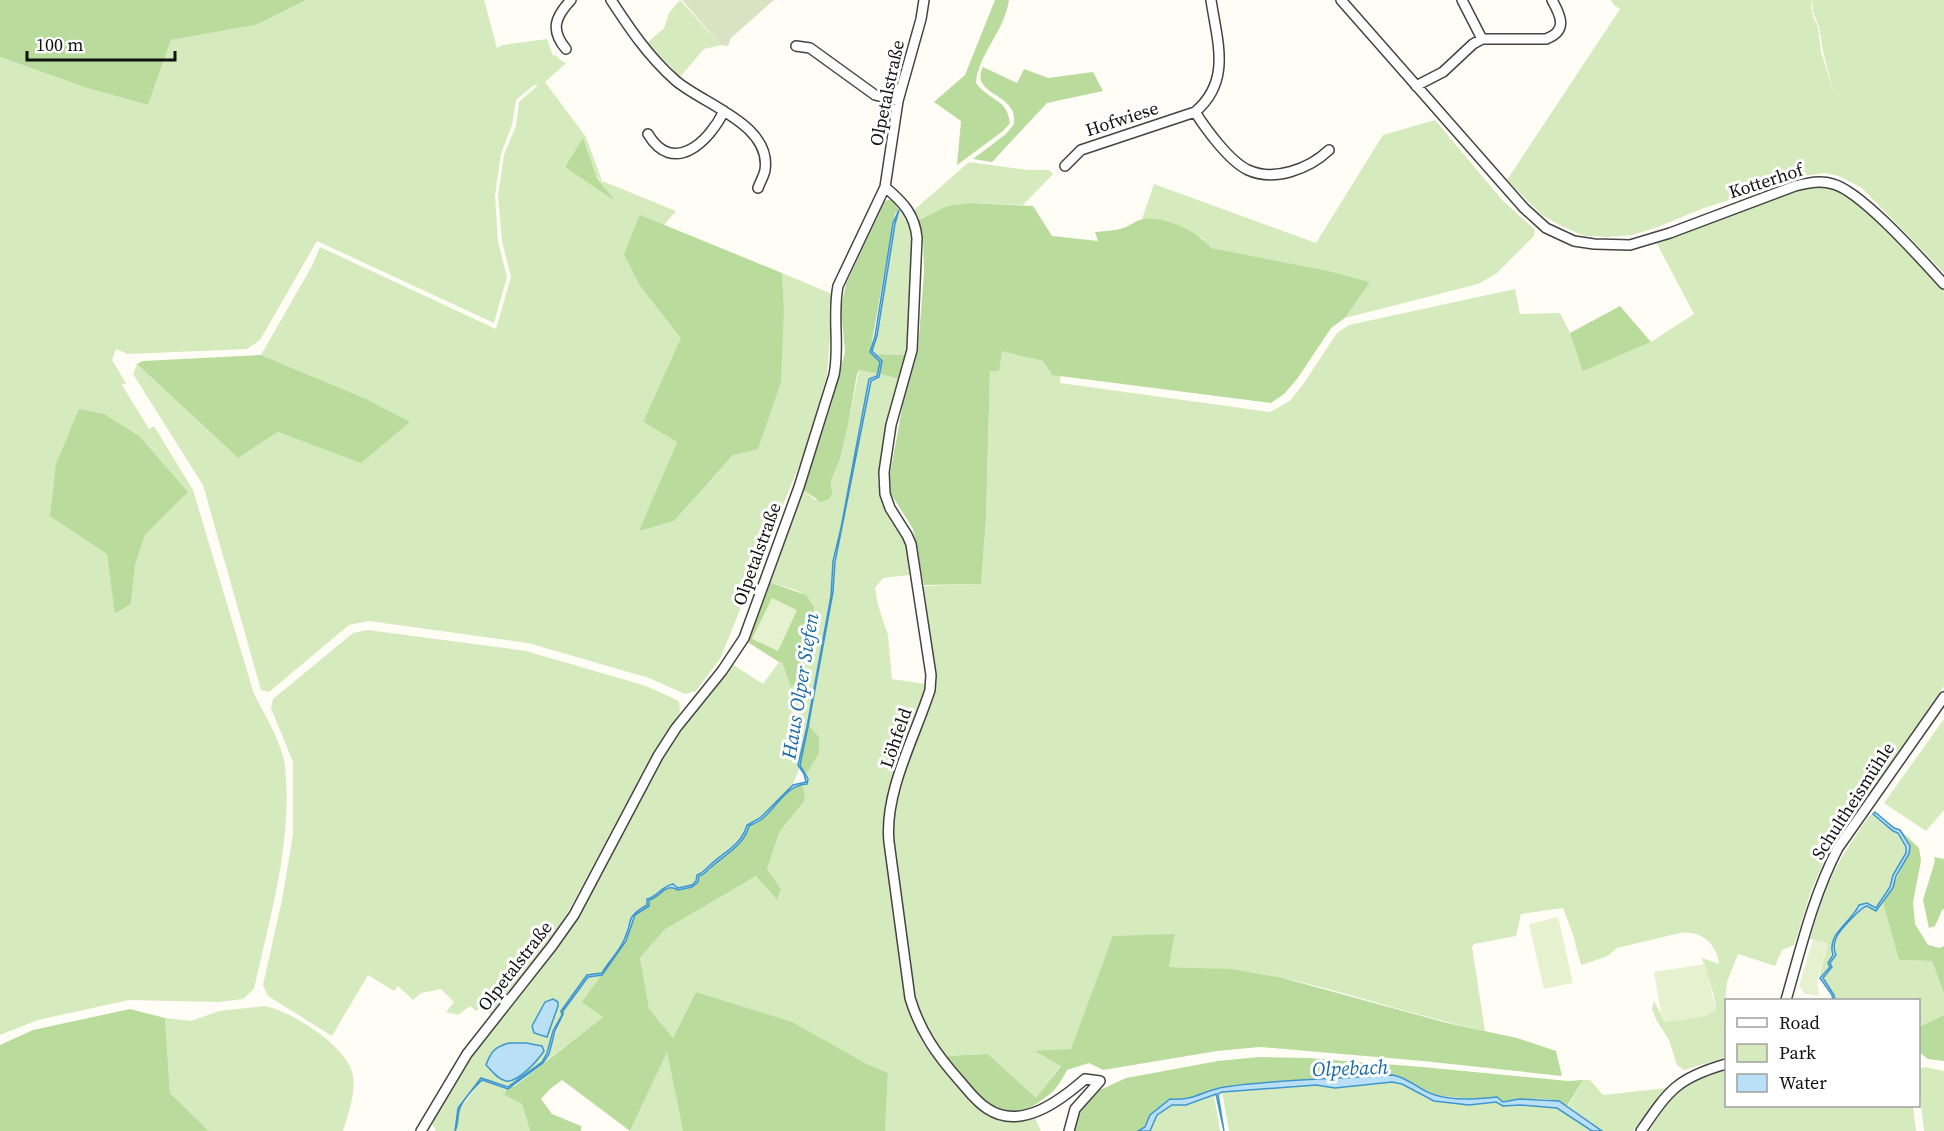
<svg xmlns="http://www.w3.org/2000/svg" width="1944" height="1131" viewBox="0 0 1944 1131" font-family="'Source Serif 4',serif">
<rect width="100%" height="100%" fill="#fffdf5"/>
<path fill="#d5ebbd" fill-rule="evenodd" d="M 306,0 L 484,0 L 497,48 L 503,45 L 547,39 L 553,56 L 556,55 L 560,60 L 566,63 L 545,82 L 586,137 L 602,181 L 676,211 L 664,225 L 640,216 L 640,286 L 682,338 L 643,422 L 677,442 L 640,530 L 674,521 L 733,455 L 784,307 L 782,273 L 832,294 L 829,308 L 830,336 L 827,375 L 803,456 L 720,659 L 696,691 L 685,694 L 649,678 L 528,643 L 369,621 L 349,625 L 269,692 L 261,690 L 203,485 L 133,374 L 137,364 L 238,458 L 278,432 L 361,462 L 364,398 L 261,355 L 312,266 L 320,247 L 496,329 L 511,277 L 502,241 L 498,195 L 504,155 L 516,126 L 519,102 L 538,85 L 534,85 L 516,100 L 512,125 L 501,154 L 495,195 L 498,242 L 507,277 L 494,323 L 317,241 L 260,340 L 247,349 L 128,354 L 116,349 L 112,360 L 126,383 L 122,385 L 149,429 L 154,426 L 193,490 L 254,694 C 264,713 283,745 285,766 C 293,840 270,917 254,989 L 243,999 L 219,1002 L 129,1000 L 38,1020 L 0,1035 L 0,57 L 87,88 L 148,105 L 171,40 L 256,25 ZM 583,139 L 596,175 L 611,197 L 565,167 ZM 188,492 L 145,535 L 135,565 L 131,604 L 116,614 L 107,554 Z
M 680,0 L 721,45 L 704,49 L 679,78 L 673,73 L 674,70 L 654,50 L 651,52 L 645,45 L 664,28 L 669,13 Z
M 1611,0 L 1811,0 L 1812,13 L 1818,28 L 1821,52 L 1833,91 L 1823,51 L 1819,27 L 1813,12 L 1812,0 L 1944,0 L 1944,273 L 1862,188 L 1839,176 L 1824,173 L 1804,176 L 1704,208 L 1655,228 L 1632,235 L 1608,237 L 1585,236 L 1563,227 L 1542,215 L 1507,180 L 1620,9 L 1614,5 Z
M 1435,120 L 1503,201 L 1535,230 L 1534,236 L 1496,274 L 1478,284 L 1345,318 L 1370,282 L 1329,271 L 1210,248 L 1202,238 L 1147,219 L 1142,219 L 1154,184 L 1316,243 L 1383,135 Z
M 969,162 L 1027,170 L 1049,170 L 1053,174 L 1023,205 L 969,203 L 947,206 L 919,220 L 914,210 Z
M 1833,185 L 1872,213 L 1944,288 L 1944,686 L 1827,855 L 1811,891 L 1794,945 L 1782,950 L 1775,966 L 1738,954 L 1727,982 L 1724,1014 L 1726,1057 L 1684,1070 L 1677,1065 L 1669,1040 L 1657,1021 L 1652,1009 L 1654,1001 L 1665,1022 L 1704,1016 L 1716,1010 L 1714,996 L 1702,958 L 1719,964 C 1717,943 1700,930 1680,933 L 1617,948 L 1608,956 L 1581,965 L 1573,935 L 1563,908 L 1521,914 L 1516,936 L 1474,944 L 1472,947 L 1485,1031 C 1415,1016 1348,992 1279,977 C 1242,969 1206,968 1169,967 L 1175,935 L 1071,1049 L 1035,1052 L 1061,1065 L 1036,1099 L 988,1054 L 943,1056 L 931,1040 L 914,997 L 892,838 C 892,790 918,735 934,689 L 935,673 L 924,586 L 981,584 L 986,518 L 990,370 L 1002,350 L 1043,361 L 1052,375 L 1061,375 L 1060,383 L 1270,412 L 1290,401 L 1304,383 L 1337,333 L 1349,325 L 1515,289 L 1520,314 L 1560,313 L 1570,333 L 1584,370 L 1651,342 L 1694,314 L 1655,240 L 1796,187 Z
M 900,211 L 911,229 L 912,248 L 907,347 L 905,355 L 874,354 L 872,351 L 877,336 L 895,224 Z
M 859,370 L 878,374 L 877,376 L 869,379 L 841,528 L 833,561 L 831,596 L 807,727 L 801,747 L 799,769 L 793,785 L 760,818 L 747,825 C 742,845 723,853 709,866 C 702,872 698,882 689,886 C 681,888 674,887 666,886 L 647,905 L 633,913 L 627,927 L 625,940 L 602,973 L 587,975 L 561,1011 L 562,1014 L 553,1031 L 547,1053 L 542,1062 L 508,1087 L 481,1078 L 458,1108 L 455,1131 L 436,1131 L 431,1122 L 471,1056 L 559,944 L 577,917 L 617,846 L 660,764 L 678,734 L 732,664 L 763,684 L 779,662 L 782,662 L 791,686 L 796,683 C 801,665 822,612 808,598 C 800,589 781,586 769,582 L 803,490 L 815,500 L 832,486 L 831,481 L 840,459 L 848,425 Z
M 880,374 L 899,379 L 887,425 L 878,477 L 880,497 L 906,545 L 910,575 L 883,578 L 875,588 L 878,605 L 888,635 L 892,679 L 926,684 L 884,817 L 884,841 L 895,928 L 906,999 L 914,1023 L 924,1045 L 974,1102 L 989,1115 L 1001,1120 L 1017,1121 L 1035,1118 L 1041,1131 L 885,1131 L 888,1073 L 696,992 L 673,1038 L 649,1010 L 640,958 L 664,930 L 756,876 L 776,899 L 781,889 L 767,869 L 780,831 L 804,800 L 803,784 L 807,784 L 808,779 L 806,775 L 819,752 L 819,737 L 809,725 L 833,592 L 835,562 L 871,381 L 879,377 Z
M 368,630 L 526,651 L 646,686 L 679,701 L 680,712 L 650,759 L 568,912 L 551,938 L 491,1015 L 481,1007 L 476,1011 L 470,1006 L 458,1015 L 446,1012 L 454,1002 L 441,989 L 421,993 L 413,1000 L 398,986 L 394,991 L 368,975 L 332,1036 L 268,996 L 263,985 L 282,900 L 293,835 L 293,762 L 271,708 L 273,699 L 353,633 Z
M 1944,719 L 1944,810 L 1926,831 L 1884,803 Z
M 1873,814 L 1893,831 L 1898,833 L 1906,847 L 1906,853 L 1893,875 L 1890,887 L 1876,908 L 1867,903 L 1859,905 C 1854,917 1839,924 1835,935 C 1831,945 1835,952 1828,963 L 1830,967 L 1819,978 L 1828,944 L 1810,939 C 1816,918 1823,896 1832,876 C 1842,855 1856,835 1869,816 Z
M 1883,903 L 1899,960 L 1932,961 L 1944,994 L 1944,1015 L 1919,1027 L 1918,1000 L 1835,1000 L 1834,994 L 1823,978 L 1832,968 L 1830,963 L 1836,955 C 1833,949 1834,941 1837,936 C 1841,929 1861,907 1867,906 L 1876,911 Z
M 602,975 L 583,1002 L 603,1017 L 541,1065 C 547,1058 563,1018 563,1011 L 588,977 Z
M 265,1006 C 291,1011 349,1047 353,1076 C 356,1094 348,1114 343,1131 L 209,1131 L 170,1093 L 165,1018 L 191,1021 L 219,1011 Z
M 667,1051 L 683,1131 L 630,1131 Z
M 1925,1067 L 1944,1071 L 1944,1131 L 1924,1131 L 1919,1086 L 1918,1069 Z
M 1726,1070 L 1726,1106 L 1913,1106 L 1916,1131 L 1649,1131 L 1666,1105 L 1686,1084 Z
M 482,1080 L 507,1088 L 504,1095 L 522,1104 L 530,1131 L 456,1131 L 460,1109 Z
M 1583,1080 L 1590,1080 L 1603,1095 L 1667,1088 L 1633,1131 L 1602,1131 L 1568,1106 Z
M 1392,1082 L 1402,1084 L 1434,1101 L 1469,1105 L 1496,1102 L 1503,1106 L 1520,1105 L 1557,1108 L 1592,1131 L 1229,1131 L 1222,1092 L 1317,1085 L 1335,1088 Z
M 1214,1095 L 1220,1131 L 1150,1131 L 1157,1115 L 1172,1105 L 1186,1105 Z"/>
<path fill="#b9dc9c" d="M 0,0 L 306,0 L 256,25 L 171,40 L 148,105 L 87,88 L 0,57 Z
M 995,0 L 1009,0 C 1004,33 978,54 976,83 C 989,101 1007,98 1010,123 L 1003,131 L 957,165 L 961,121 L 934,102 L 965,75 Z
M 983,67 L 1017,83 L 1024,69 L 1048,78 L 1093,72 L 1103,91 L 1047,103 L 992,162 L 973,159 L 1006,134 L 1014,124 C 1014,119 1014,113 1012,110 C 1004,93 971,91 983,67 Z
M 583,138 L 597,178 L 615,201 L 565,167 Z
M 892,199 L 899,210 L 895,214 L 870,352 L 880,362 L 878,374 L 859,370 L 857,374 L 848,425 L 840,459 L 831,481 L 832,493 L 829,499 L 821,502 L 803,490 L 830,409 L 845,352 L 841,309 L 846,284 L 885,201 Z
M 969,203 L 1033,206 L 1052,236 L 1098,241 L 1095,232 C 1104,231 1114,231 1123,228 C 1130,226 1136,220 1144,219 C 1167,217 1197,231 1211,248 L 1329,271 L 1370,282 L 1345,318 L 1331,328 L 1297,379 L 1284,394 L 1271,403 L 1052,375 L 1043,361 L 1002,351 L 999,371 L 990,371 L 986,518 L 981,584 L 924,585 L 913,529 L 891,494 L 890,474 L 904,398 L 918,349 L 924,273 L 923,236 L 919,220 L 947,206 Z
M 640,215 L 782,273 L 784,307 L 781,382 L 758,449 L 733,455 L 674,521 L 639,531 L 677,442 L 643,422 L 681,338 L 640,286 L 624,254 Z
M 1620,306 L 1651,342 L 1583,371 L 1570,333 Z
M 874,354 L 905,355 L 899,379 L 880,374 L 882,361 Z
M 261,355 L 364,398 L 410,422 L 361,463 L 278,432 L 238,458 L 137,364 L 143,361 Z
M 79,409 L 104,414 L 139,436 L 188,492 L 145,535 L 135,565 L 131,604 L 115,614 L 107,554 L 50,516 L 56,464 Z
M 769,582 L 806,595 L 814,607 L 808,640 L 796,683 L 791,687 L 782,662 L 779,662 L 746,641 Z
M 809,725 L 819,737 L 819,753 L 806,775 L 800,765 Z
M 803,784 L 805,800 L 780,831 L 767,869 L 781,889 L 777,900 L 756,876 L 664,930 L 640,958 L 649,1009 L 673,1038 L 696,992 L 792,1022 L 865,1063 L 888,1073 L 885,1131 L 683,1131 L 667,1052 L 630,1131 L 562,1080 L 550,1089 L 541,1099 L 552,1114 L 581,1126 L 581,1131 L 530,1131 L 522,1104 L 504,1095 L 507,1088 L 515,1086 L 603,1017 L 582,1002 L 626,941 L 635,915 L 649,906 L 649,900 C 661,897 665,882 678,890 L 692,887 L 698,882 L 699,876 C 705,875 705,872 710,868 C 724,855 744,846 749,826 C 753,824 758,822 762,819 C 775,809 785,786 803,784 Z
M 1900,830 L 1919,848 L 1921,861 L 1913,902 L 1915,924 L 1928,945 L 1940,948 L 1944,946 L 1944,994 L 1932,961 L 1899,960 L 1883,903 C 1888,895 1910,855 1909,847 C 1909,842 1903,835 1900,830 Z
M 1934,857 L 1944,859 L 1944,909 L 1942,910 L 1935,926 L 1929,928 L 1923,900 L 1935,861 Z
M 1175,934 L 1169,967 L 1231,969 L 1279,977 L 1447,1023 L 1517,1038 L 1556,1051 L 1562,1076 L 1423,1061 L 1260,1047 L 1217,1051 L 1103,1070 L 1089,1063 L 1067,1070 C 1056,1090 1055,1091 1036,1104 C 997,1130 965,1083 943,1056 L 988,1054 L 1036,1098 L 1061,1066 L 1034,1051 L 1071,1049 L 1113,936 Z
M 130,1009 L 165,1018 L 170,1093 L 209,1131 L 0,1131 L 0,1045 L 33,1030 Z
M 1944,1015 L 1944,1061 L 1928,1059 L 1919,1052 L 1919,1027 Z
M 1259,1057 L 1308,1058 L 1422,1067 L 1568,1081 L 1583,1080 L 1567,1106 C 1551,1095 1522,1099 1503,1102 L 1497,1097 L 1470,1099 L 1434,1095 L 1393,1075 L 1275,1082 L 1221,1087 L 1186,1100 L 1170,1099 L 1151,1115 L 1145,1128 L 1138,1131 L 1072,1131 L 1077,1115 L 1100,1090 L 1126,1078 L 1218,1061 Z"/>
<path fill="#d9e3c4" d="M 682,0 L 774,0 L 731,38 L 728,46 L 721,45 Z"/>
<path fill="#e6f2cf" d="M 772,598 L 797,610 L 778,651 L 752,639 Z
M 1558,917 L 1573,983 L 1544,989 L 1529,924 Z
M 1813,939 L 1828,944 L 1817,982 L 1819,996 L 1805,994 L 1799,986 Z
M 1705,964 L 1716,1010 L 1704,1016 L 1665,1022 L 1662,1019 L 1654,972 Z"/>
<path fill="#b9e0f7" stroke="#3f96cf" stroke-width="1.5" d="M 899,210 L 895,224 L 877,336 L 872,351 L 882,361 L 879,377 L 871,381 L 835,562 L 833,592 L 808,727 L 800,765 L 808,779 L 807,784 C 786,785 777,807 762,819 C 758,822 753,824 749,826 C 744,846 724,855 710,868 C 705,872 705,875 699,876 L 698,882 L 692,887 L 678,890 C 665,882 661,897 649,900 L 649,906 L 635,915 L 626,941 L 602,975 L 588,977 L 563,1011 L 563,1014 L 555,1031 L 549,1054 L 543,1063 L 508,1089 L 482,1080 C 474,1088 464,1098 460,1108 C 457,1115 459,1123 455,1131 L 458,1108 L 481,1078 L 508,1087 L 542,1062 L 547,1053 L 553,1031 L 562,1015 L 561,1011 L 587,975 L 602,973 C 608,962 619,952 624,940 C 634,920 623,919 647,905 L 647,899 C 658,896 662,886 673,884 L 678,888 L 692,885 L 696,881 L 697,875 C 703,873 704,871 708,867 C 722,853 742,845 747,825 L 760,818 L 793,785 L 806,782 L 804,774 L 798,765 L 807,727 L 831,596 L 833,561 L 841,528 L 869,379 L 877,376 L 880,362 L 870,352 L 875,336 L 893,223 Z
M 1875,812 L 1894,828 L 1900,830 L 1910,846 L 1909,854 L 1896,876 L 1893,888 L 1876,911 L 1867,906 C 1861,907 1841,929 1837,936 C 1834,941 1833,949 1836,955 L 1830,963 L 1832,967 L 1823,978 L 1834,995 L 1835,1000 L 1833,1000 L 1832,995 L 1820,978 L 1830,967 L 1828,963 L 1833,955 C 1826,933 1852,922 1859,905 L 1867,903 L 1876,908 L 1890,887 L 1893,875 L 1906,853 L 1906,847 L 1898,833 L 1893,831 L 1873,814 Z
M 553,999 L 558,1002 L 558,1006 L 547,1037 L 534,1033 L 532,1026 L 545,1002 Z
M 509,1043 L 526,1043 L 542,1046 L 544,1051 C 538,1060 518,1083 506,1081 C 497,1079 492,1071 486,1065 C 491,1051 495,1047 509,1043 Z
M 1393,1075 C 1409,1078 1420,1091 1435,1095 C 1455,1101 1477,1099 1497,1097 L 1503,1102 L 1519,1099 L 1559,1101 L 1602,1131 L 1592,1131 L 1557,1108 L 1520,1105 L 1503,1106 L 1496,1102 L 1469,1105 L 1434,1101 L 1402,1084 L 1392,1082 L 1335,1088 L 1316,1085 L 1222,1092 L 1218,1094 L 1224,1131 L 1216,1094 L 1186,1105 L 1172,1105 L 1157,1115 L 1150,1131 L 1138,1131 L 1145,1127 L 1150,1115 L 1170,1099 C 1195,1101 1203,1090 1225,1087 C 1280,1079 1337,1079 1393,1075 Z"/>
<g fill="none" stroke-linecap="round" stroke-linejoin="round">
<defs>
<path id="minor" d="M 611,0 C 630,29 648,56 675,80 C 702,104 772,124 765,170 C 764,176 760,182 758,188
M 1341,0 L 1524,208 L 1546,228 L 1574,241 L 1594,244 L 1630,245 L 1670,233 L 1795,186 C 1808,183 1820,180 1833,184 C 1861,191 1922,260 1944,284
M 1462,0 L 1482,39
M 796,46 L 810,48 L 875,95 L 898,101
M 566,49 C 550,30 555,17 571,0
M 1416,86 L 1443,72 L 1473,44 L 1482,39 L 1546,39 C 1568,31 1561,16 1552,0
M 1195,112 C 1206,129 1229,161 1248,170 C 1274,182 1309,169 1329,150
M 648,134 C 673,176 709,142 724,111
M 1065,166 L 1081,150 L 1195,112 C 1232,81 1217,41 1211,0
M 885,187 C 903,202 915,215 917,238 L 912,350 L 891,425 L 884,472 L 885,494 L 890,508 L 907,535 L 911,544 L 931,675 L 930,690 C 915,737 884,792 889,842 L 910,998 C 920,1031 936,1054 959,1080 C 968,1090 976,1102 988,1109 C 1021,1131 1061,1100 1085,1079 L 1100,1081
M 1786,1000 C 1801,948 1813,896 1838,848 L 1944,697
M 421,1131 L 467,1054 L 552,946 L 574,915 L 658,756 L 676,728 L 722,671 L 744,638 L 799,487 L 834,375 C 840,346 832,316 838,286 L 885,187 L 898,101 L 921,19 L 924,0
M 1069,1131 L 1075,1109 L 1100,1081
M 1641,1131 C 1669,1090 1677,1078 1726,1064"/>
</defs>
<use href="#minor" stroke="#444" stroke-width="12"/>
<use href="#minor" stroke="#fff" stroke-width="9"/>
</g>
<g text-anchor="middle" stroke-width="6" stroke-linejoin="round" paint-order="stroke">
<g font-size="18" fill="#111" stroke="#fff">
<text transform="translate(887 93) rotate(-78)" y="6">Olpetalstraße</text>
<text transform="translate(1122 119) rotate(-18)" y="6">Hofwiese</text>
<text transform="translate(1766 181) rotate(-18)" y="6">Kotterhof</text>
<text transform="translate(757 554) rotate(-70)" y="6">Olpetalstraße</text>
<text transform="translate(896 738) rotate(-71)" y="6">Löhfeld</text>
<text transform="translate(1853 801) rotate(-57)" y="6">Schultheismühle</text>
<text transform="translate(515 966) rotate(-52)" y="6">Olpetalstraße</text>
</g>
<g font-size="20" font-style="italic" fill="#1768a6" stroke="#fff">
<text transform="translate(800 686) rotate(-81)" y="7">Haus Olper Siefen</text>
<text transform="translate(1350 1068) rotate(-2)" y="7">Olpebach</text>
</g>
</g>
<rect x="1725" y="999" width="195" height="108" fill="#ffffff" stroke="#a0a0a0" stroke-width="1.5"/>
<rect x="1737" y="1018" width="30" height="9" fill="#ffffff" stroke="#a0a0a0" stroke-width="1.5"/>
<text x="1779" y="1029" font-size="18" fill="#111111">Road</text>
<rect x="1737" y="1044" width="30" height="18" fill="#d5ebbd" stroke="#a0a0a0" stroke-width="1.5"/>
<text x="1779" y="1059" font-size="18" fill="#111111">Park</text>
<rect x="1737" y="1074" width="30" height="18" fill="#b9e0f7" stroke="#a0a0a0" stroke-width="1.5"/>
<text x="1779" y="1089" font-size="18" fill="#111111">Water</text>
<path d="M27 51v9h148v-9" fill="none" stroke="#111111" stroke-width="3"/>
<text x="36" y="51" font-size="18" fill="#111111" stroke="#ffffff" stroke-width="4.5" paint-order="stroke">100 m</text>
</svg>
